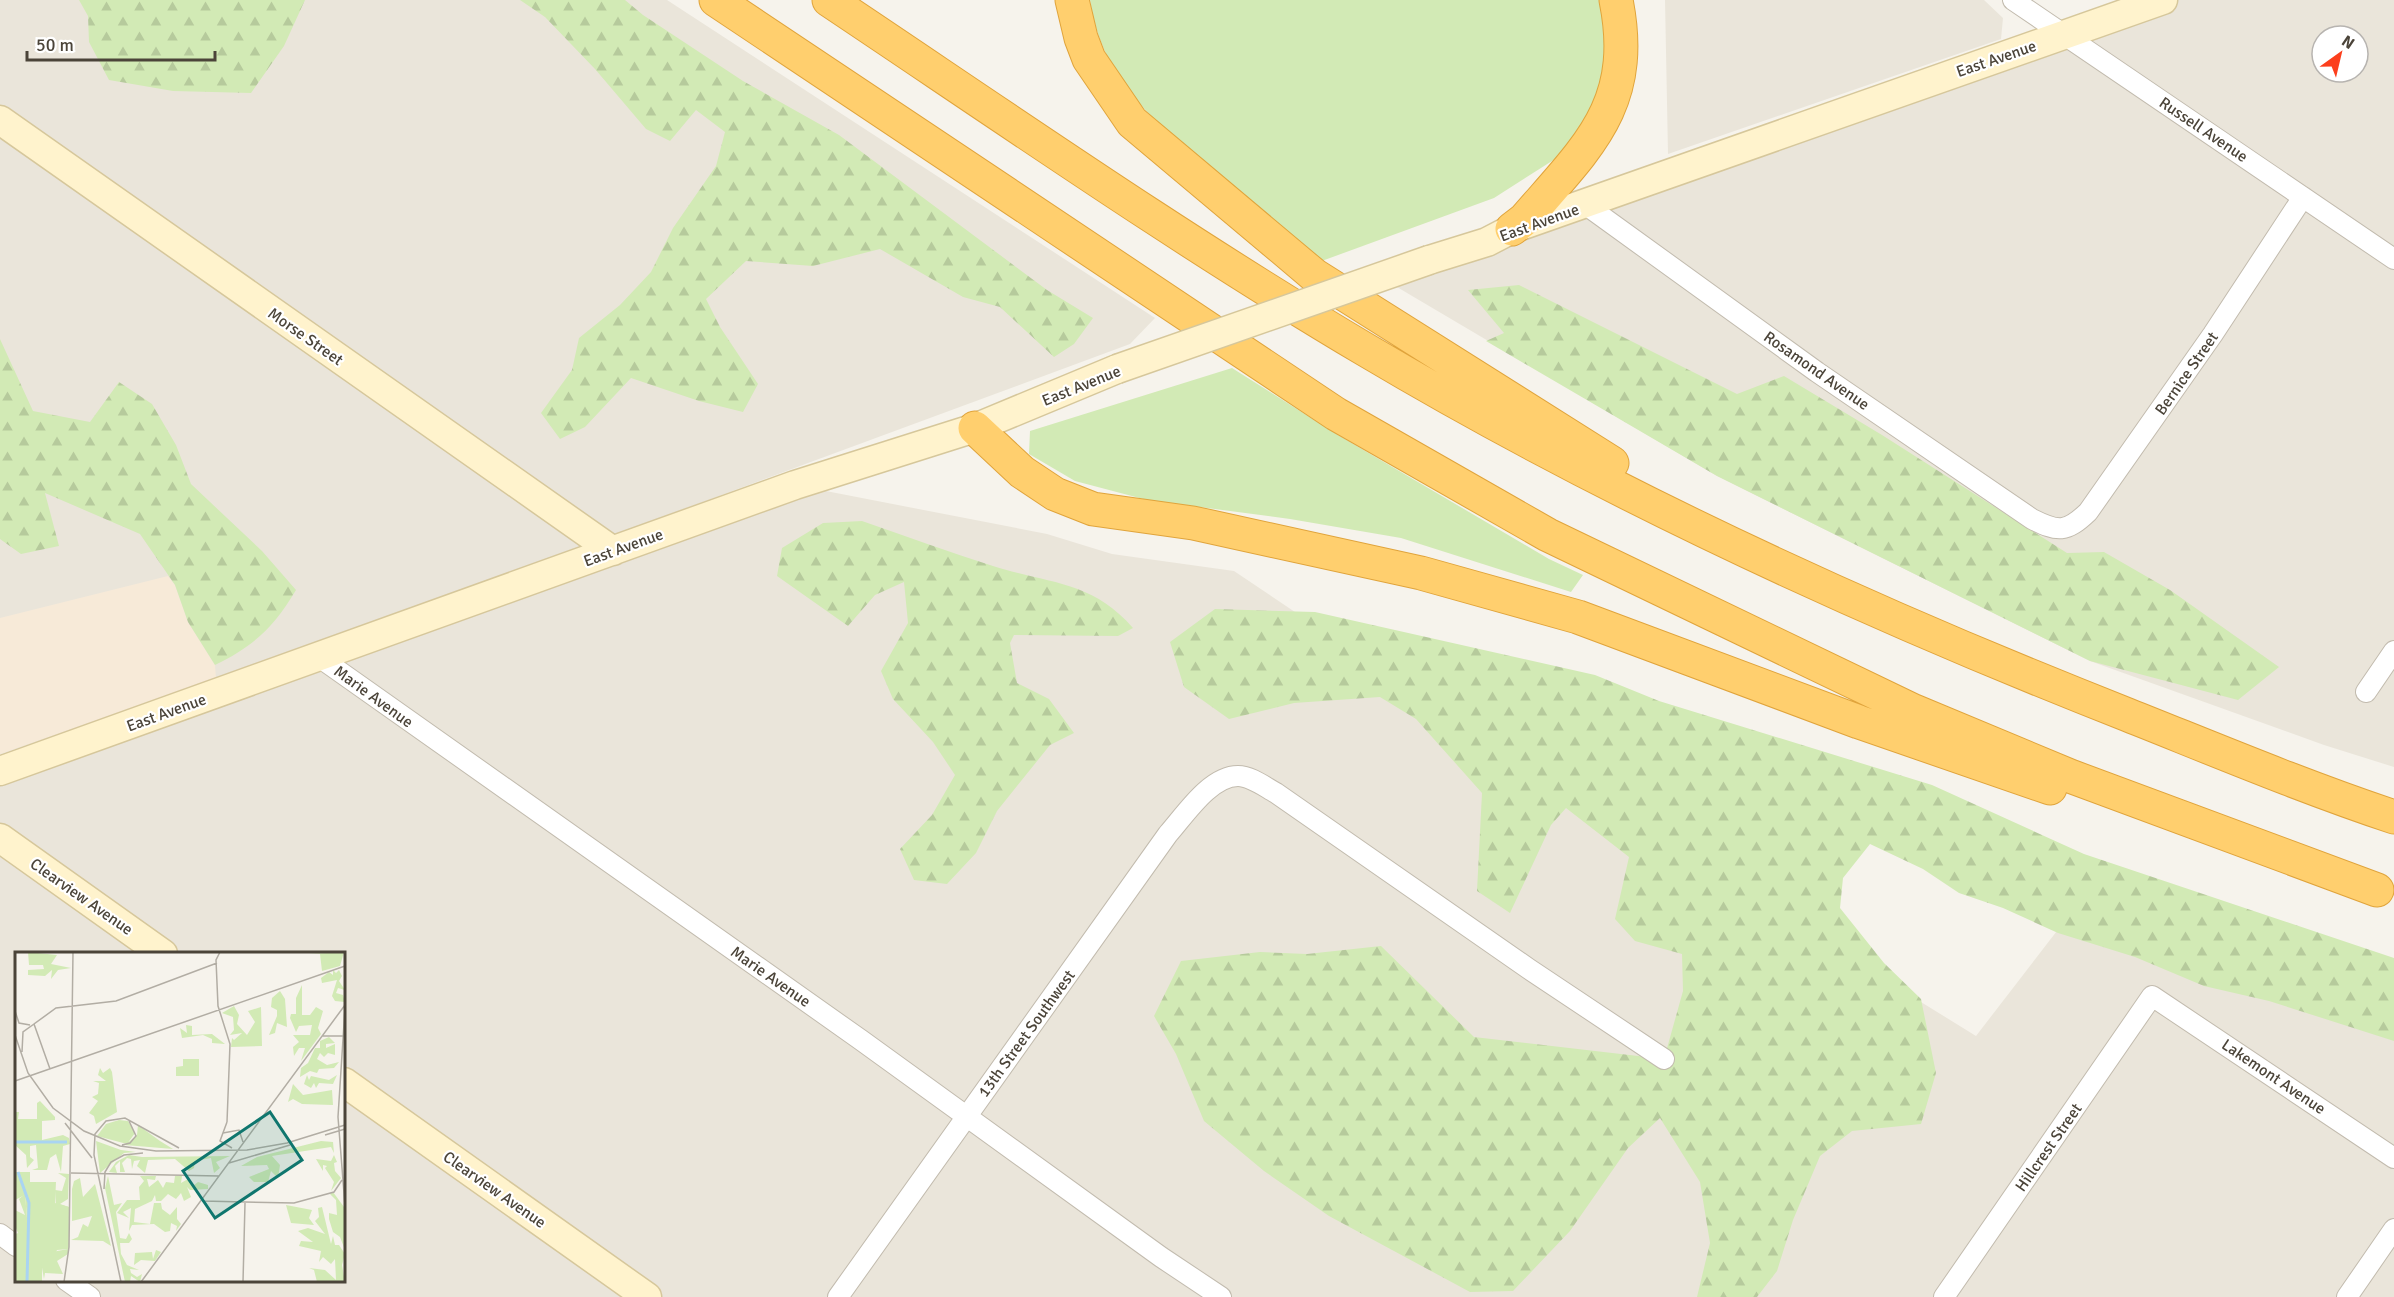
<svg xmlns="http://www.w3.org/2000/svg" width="2394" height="1297" viewBox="0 0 2394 1297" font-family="Signika,sans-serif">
<defs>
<pattern id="forest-firs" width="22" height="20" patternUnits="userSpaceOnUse" patternTransform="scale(1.5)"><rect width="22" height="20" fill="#d2eab5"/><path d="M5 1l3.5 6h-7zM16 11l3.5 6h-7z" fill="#b6ca9c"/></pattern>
</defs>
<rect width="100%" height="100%" fill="#f6f3ec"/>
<path fill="#eae5da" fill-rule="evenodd" d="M 0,0 L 667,0 L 1155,318 L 1130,344 L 324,642 L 0,754 Z
M 1665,0 L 1984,0 L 2003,18 L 2001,39 L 1668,154 Z
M 2163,0 L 2394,0 L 2394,767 L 2324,745 L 2090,661 L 1717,476 L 1380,277 ZM 2322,36 L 2358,36 L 2358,72 L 2322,72 Z
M 795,485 L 1047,534 L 1112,554 L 1234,571 L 1353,651 L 1976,1036 L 2070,914 L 2394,996 L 2394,1297 L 0,1297 L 0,771 ZM 16,954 L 344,954 L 344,1280 L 16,1280 Z"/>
<path fill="#f7ead8" d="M 168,576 L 175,585 L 188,622 L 215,665 L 216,679 L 0,754 L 0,618 Z"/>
<path fill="#d2eab5" d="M 1090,0 L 1599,0 L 1608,50 L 1602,96 L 1563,154 L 1494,198 L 1319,262 C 1286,234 1252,205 1218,176 C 1159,125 1102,82 1090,0 Z
M 1232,368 L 1338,435 L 1549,559 L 1583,575 L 1571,592 L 1401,538 L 1290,519 L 1147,500 L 1075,481 L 1029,454 L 1030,431 Z"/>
<path fill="url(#forest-firs)" d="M 79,0 L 305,0 L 284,46 L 251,93 L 173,91 L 109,80 L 89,42 L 88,16 Z
M 520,0 L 625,0 L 643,15 L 743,81 L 839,135 L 1047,290 L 1093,318 L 1074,344 L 1054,357 L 1000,307 L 963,297 L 880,249 L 813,266 L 746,261 L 706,299 L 720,327 L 758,384 L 743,412 L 699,401 L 631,378 L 585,427 L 560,439 L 541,413 L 572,370 L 579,338 L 620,305 L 651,272 L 673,228 L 716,166 L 725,132 L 696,110 L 670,141 L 646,129 L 595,69 L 545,17 Z
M 1519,285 L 1737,394 L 1784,376 L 1882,435 L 2067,553 L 2104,552 L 2170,590 L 2279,667 L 2238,700 L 2090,661 L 1717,476 L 1486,341 L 1504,333 L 1468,290 Z
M 0,339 L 33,411 L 90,422 L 119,382 L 152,404 L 176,445 L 191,484 L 262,551 L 296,590 C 274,627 254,646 215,665 L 188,622 L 175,585 L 140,534 L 45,493 L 59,546 L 21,554 L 0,539 Z
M 862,521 C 906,536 949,552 993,566 C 1048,584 1091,580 1133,628 L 1118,636 L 1014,635 L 1010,643 L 1017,683 L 1049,699 L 1074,733 L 1050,745 L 997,811 L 976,853 L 947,884 L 914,880 L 900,849 L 932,815 L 955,775 L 933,742 L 893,699 L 881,671 L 908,623 L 904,582 L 875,595 L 848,626 L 777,576 L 782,548 L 823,523 Z
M 1215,609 L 1315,612 L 1595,675 L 1659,701 L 1932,785 L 2084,854 L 2394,958 L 2394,1041 L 2269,1001 L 2204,986 L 2135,957 L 2058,933 L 2003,908 L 1959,893 L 1923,869 L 1870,844 L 1843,878 L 1840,908 L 1884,963 L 1921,999 L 1936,1073 L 1921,1124 L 1852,1131 L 1820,1156 L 1793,1220 L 1777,1271 L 1757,1297 L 1697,1297 L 1710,1243 L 1700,1182 L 1660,1118 L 1628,1148 L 1570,1231 L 1513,1291 L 1470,1292 L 1329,1216 L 1264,1171 L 1204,1121 L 1176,1054 L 1154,1016 L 1181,961 L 1260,952 L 1307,954 L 1381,946 L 1474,1037 L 1664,1059 L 1683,991 L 1682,954 L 1635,941 L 1615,919 L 1629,857 L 1566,808 L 1551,825 L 1510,913 L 1477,891 L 1482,793 L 1416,719 L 1380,697 L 1294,703 L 1229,719 L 1184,687 L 1170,642 Z"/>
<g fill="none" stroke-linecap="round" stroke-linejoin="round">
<defs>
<path id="street" d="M 2013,0 L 2394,259
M 1586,205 L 1817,372 L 2032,519 C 2058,532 2066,533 2088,512 L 2213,334 L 2303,197
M 319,657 L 861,1040 L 1161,1257 L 1221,1297
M 2366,692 L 2394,651
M 0,1234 L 16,1246
M 66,1280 L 90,1297
M 838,1297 L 1168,834 C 1185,815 1210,776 1238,776 C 1251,776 1265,787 1276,793 L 1529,969 L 1664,1059
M 1944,1297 L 2152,996 L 2394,1158
M 2347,1297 L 2394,1229"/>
<path id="secondary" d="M 0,120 L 613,551
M 1429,260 L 1487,242 L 1512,229 L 2163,0
M 0,771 L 795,485 L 975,428 L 1117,369
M 0,838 L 163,954
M 344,1082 L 647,1297"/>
<path id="highway" d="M 716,0 L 1336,414 L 1548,535 L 1914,711 L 2070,776 L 2377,890
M 829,0 C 1007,119 1182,241 1366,350 C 1608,494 1866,612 2128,715 C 2216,750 2304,787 2394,817
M 1072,0 L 1081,38 L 1089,59 L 1132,122 L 1314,275 L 1612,463
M 1512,229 L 1525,219 C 1588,146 1637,105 1616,0
M 975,428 L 1022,472 L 1055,494 L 1093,509 L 1193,523 L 1421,573 L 1578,617 L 1859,722 L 2050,788"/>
</defs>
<use href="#street" stroke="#c2bbae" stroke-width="22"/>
<use href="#secondary" stroke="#d6c79b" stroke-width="31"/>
<use href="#highway" stroke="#e0a43c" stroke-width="35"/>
<use href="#street" stroke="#fff" stroke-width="20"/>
<use href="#secondary" stroke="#fff3cd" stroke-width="28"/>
<use href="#highway" stroke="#ffcf6e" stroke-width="33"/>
<defs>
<path id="secondary-bridge" d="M 1117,369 L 1429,260"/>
</defs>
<use href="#secondary-bridge" stroke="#d6c79b" stroke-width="31" stroke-linecap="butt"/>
<use href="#secondary-bridge" stroke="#fff3cd" stroke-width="28"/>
</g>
<g text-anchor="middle" stroke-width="4.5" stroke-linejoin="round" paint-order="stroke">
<g font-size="16" fill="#4b4439" stroke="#fff">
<text transform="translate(1996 58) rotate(-19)" y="6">East Avenue</text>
<text transform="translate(2204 129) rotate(34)" y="6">Russell Avenue</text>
<text transform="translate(1539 222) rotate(-20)" y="6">East Avenue</text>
<text transform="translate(306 336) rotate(35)" y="6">Morse Street</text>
<text transform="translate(1817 370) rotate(35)" y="6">Rosamond Avenue</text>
<text transform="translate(2186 373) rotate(-55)" y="6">Bernice Street</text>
<text transform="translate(1081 385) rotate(-22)" y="6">East Avenue</text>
<text transform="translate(623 547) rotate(-20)" y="6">East Avenue</text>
<text transform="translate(374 696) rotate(36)" y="6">Marie Avenue</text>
<text transform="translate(166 712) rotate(-20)" y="6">East Avenue</text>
<text transform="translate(82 896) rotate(35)" y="6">Clearview Avenue</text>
<text transform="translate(771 976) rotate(35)" y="6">Marie Avenue</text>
<text transform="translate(1026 1033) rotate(-54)" y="6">13th Street Southwest</text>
<text transform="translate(2274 1076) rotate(34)" y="6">Lakemont Avenue</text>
<text transform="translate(2048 1147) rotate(-55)" y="6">Hillcrest Street</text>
<text transform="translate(495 1189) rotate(35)" y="6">Clearview Avenue</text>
</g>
</g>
<g transform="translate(15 952)">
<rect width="330" height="330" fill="#f6f3ec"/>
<path d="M 104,168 L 113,169 L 120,181 L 112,192 L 82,184 L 91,172 ZM 123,173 L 145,189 L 158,197 L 110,193 L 122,183 ZM 81,189 L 106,198 L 121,200 L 109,201 L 85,221 ZM 0,220 L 15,220 L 15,230 L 41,230 L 40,251 L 54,255 L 54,297 L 42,298 L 37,310 L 27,314 L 27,330 L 0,330 L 0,282 L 13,278 L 10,243 L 0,248 Z" fill="#d2eab5"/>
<path d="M 13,0 L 42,3 L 36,12 L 56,16 L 43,18 L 36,27 L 37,18 L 30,24 L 13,23 L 13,18 L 29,17 L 28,13 L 14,13 ZM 318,18 L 321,21 L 324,18 L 327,24 L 324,29 L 330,38 L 323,36 L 321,41 L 328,43 L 330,50 L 320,49 L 317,44 L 322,28 L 307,31 L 306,26 L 314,20 L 318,23 ZM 287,33 L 287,63 L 295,63 L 301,55 L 308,59 L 303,76 L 306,82 L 286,109 L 290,96 L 284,96 L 279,104 L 278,95 L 284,90 L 278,83 L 295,83 L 297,73 L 284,74 L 281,80 L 275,66 L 276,62 L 281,62 L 281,46 ZM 265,39 L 270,47 L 272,75 L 262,71 L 260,81 L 254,83 L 262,64 L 262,58 L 256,55 L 257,46 ZM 219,54 L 224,63 L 222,72 L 232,83 L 240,70 L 233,59 L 246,55 L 247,94 L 216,95 L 217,86 L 219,88 L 227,81 L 215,83 L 219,78 L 218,65 L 207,61 ZM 171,73 L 177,74 L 177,83 L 197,82 L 210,92 L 197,91 L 197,87 L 188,83 L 167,86 L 165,76 L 172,81 ZM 314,85 L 320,91 L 311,92 L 311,96 L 320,92 L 320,103 L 313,101 L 309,105 L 305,101 L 302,107 L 312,113 L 324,110 L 319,116 L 304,117 L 302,121 L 295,119 L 285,125 L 286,116 L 293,111 L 300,96 L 305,96 L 305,89 ZM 85,116 L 88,121 L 95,116 L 97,120 L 102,160 L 81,172 L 79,164 L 74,161 L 83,149 L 77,145 L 83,142 L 84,131 L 78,129 L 91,129 L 83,123 ZM 292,123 L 294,128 L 296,124 L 314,128 L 322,123 L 318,132 L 304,131 L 301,136 L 299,131 L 296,136 L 289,132 ZM 278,132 L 288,143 L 317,138 L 318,153 L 287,152 L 278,147 L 273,150 ZM 25,149 L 40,165 L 40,168 L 27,169 L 27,188 L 48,183 L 54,186 L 55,192 L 48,194 L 46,220 L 41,202 L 35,206 L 32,218 L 17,218 L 23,216 L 21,193 L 15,194 L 15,205 L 19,208 L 12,216 L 11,203 L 0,193 L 1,160 L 4,160 L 3,167 L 22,167 L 22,151 ZM 306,189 L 318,190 L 319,201 L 316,195 L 257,204 L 265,213 L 263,226 L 256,219 L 253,230 L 239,230 L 234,225 L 254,217 L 252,213 L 226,214 L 242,205 ZM 114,203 L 127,205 L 215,204 L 201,210 L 205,216 L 199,221 L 196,206 L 180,209 L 179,216 L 174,219 L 160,207 L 133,208 L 130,221 L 122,214 L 125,208 L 119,209 L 117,217 L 116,207 L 112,206 L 107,211 L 110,220 L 105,220 L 105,209 L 100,214 L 102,221 L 94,220 L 101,210 ZM 319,203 L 322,210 L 319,211 L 320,219 L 326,226 L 316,239 L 319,230 L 310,216 L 312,214 L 308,213 L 308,219 L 301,207 L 316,209 ZM 43,221 L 54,222 L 53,247 L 45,252 L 54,255 L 41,255 L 40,238 L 47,239 L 51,226 ZM 93,224 L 99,253 L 107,251 L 101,260 L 105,286 L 111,287 L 114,281 L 117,287 L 114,291 L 105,291 L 106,302 L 112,313 L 124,318 L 115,317 L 116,321 L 122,325 L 127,322 L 125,330 L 116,324 L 115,330 L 110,330 L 90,236 ZM 125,224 L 141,224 L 140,228 L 132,227 L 134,235 L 143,228 L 148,236 L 151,230 L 159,231 L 160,224 L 167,224 L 166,231 L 173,227 L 179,233 L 183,230 L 193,233 L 193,237 L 175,238 L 172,235 L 176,245 L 169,249 L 166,241 L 161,247 L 153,242 L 146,249 L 141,249 L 140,243 L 137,249 L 120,257 L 119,270 L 135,272 L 139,251 L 146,251 L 147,257 L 155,263 L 162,255 L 162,267 L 166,272 L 161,279 L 162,274 L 156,271 L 155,279 L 150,280 L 139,272 L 117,273 L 114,279 L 116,256 L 108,260 L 114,266 L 102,261 L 112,248 L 125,248 L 124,235 L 129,229 ZM 65,226 L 68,245 L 80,232 L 96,294 L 88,289 L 56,288 L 63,285 L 68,272 L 73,275 L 77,264 L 57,269 L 57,237 L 59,229 ZM 318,240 L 329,255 L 330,298 L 325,285 L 318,280 L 314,267 L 314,261 L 322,263 L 321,248 L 315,242 ZM 271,253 L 297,258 L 294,266 L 299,273 L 276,271 ZM 307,255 L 316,292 L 318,284 L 320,293 L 324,293 L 330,302 L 327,313 L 330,330 L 302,330 L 299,318 L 294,316 L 310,318 L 321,328 L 320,307 L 316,312 L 308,305 L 304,310 L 306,299 L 284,294 L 286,289 L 298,290 L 283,279 L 293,276 L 310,282 L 300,269 L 304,265 L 303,256 ZM 53,297 L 53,302 L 42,309 L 48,322 L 30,321 L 29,327 L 26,310 L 35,309 L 37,300 ZM 141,298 L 146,300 L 140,309 L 126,308 L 119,313 L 120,301 L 137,300 L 138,307 Z" fill="#d2eab5"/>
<path d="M 10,242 L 13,278 L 13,283 L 3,281 L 0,274 L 0,258 L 10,263 L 4,247 Z" fill="#d2eab5"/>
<path d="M 168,107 L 184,107 L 184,124 L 161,124 L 161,115 L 168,114 Z" fill="#d2eab5"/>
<path d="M 329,0 L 325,14 L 307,19 L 305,2 L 294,2 Z" fill="#d2eab5"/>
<path fill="none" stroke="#a9d4f2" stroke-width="3" d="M 0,190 L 52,190M 3,220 L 14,251 L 12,330"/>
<path fill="none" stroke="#b2ada4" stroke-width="1.5" d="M 205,0 L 201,8 L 203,54 L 215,92 L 212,170M 330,56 L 323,165 L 330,254M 0,59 L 4,71 L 15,73M 0,83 L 13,121 L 38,156 L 69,179 L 105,194 L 141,199 L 232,198 L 272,191 L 330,173M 307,84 L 330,84M 7,100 L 8,80 L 19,72M 35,117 L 19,72 L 41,56 L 101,49 L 202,11M 0,129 L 330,14M 212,170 L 205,189 L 217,196M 50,171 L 77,206M 208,181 L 224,178 L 228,190M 310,183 L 330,177M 107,193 L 115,191 L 121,184 L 114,169M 214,211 L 275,193M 56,221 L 204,224M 89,237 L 90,220 L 96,210 L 109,203 L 128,201M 187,249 L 279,251 L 319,240 L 327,228M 49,330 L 54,295 L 58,0M 106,330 L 79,203 L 80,182 L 91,169 L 110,166 L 164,196M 126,330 L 330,53M 228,330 L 230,251"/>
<path fill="#0f766e" fill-opacity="0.15" stroke="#0f766e" stroke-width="3" d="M 255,160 L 287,208 L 200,266 L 168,219 Z"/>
<rect width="330" height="330" fill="none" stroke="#4b4439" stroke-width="3"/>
</g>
<g transform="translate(2340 54) rotate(34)"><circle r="28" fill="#ffffff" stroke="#b7b4b0" stroke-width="1.5"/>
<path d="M0-4.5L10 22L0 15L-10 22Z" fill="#fc3f1d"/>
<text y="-9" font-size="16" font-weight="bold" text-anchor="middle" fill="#4b4439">N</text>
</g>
<path d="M27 51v9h188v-9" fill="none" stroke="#4b4439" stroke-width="3"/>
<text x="36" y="51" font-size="18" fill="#4b4439" stroke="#ffffff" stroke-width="4.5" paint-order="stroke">50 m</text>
</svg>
